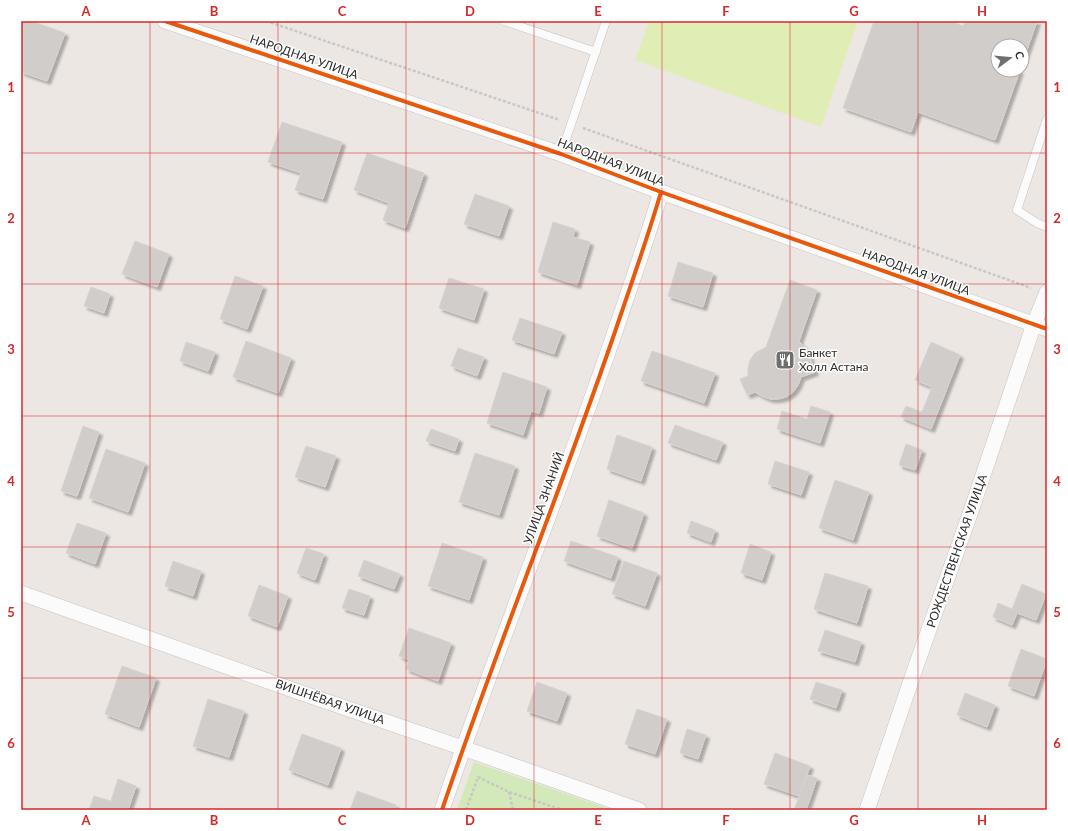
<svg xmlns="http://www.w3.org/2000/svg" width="1068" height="831" viewBox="0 0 1068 831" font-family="Lato,sans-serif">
<defs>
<filter id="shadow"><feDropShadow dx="3.5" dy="3.5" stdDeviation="1" flood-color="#0004"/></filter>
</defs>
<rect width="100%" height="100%" fill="#ece7e3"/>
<path fill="#d3e9b9" d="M 474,762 L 612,810 L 457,810 Z"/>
<path fill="#e0eeb6" d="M 649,21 L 858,21 L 821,127 L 635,60 Z"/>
<path fill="#d1cdca" stroke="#d7d3cf" filter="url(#shadow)" d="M 21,21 L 31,21 L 65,33 L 47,81 L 21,72 Z
M 874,21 L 950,21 L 963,26 L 965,21 L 1037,21 L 1022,64 L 1022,46 L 998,46 L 998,70 L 1020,70 L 995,140 L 918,112 L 911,132 L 843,108 Z
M 282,122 L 342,142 L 323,199 L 295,190 L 301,173 L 268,162 Z
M 367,153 L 424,173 L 405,228 L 383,220 L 389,203 L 354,190 Z
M 475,194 L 509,206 L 499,236 L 464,224 Z
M 553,222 L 575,229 L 573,237 L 590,242 L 577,285 L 538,272 Z
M 135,241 L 169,254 L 157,287 L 122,274 Z
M 678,262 L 713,273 L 703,307 L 668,296 Z
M 235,276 L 263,286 L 247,329 L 220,319 Z
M 449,278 L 484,289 L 474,320 L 439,308 Z
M 790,280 L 817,290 L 799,341 L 807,349 L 815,372 L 801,377 L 798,385 L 793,392 L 786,397 L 778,399 L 770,399 L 762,396 L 755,392 L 747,395 L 740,379 L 748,376 L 748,368 L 750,360 L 755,353 L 766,347 Z
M 91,287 L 110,294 L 104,313 L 84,306 Z
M 520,318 L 562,332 L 554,354 L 512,340 Z
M 246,341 L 291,358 L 278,393 L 233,377 Z
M 186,342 L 215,352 L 208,371 L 180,361 Z
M 931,342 L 960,355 L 931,429 L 901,417 L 906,406 L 922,412 L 932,387 L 915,380 Z
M 458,348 L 484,357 L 477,376 L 451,366 Z
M 652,351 L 715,373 L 704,403 L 641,381 Z
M 503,372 L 547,387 L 539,413 L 531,411 L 523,435 L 487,423 Z
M 811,406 L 830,412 L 820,443 L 777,429 L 782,411 L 807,419 Z
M 675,425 L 723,442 L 716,460 L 668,443 Z
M 83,426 L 99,432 L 77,496 L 61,491 Z
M 431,429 L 459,439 L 455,451 L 426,441 Z
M 617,435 L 652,447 L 641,481 L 607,469 Z
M 906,444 L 922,450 L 915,470 L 899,465 Z
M 306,446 L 336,456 L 325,487 L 295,477 Z
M 106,449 L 145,463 L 128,512 L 89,498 Z
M 475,453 L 515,466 L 499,515 L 459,502 Z
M 775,461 L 809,472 L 801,495 L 768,484 Z
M 835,480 L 869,492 L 853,540 L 819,528 Z
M 609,500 L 644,513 L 632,548 L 597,536 Z
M 691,521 L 715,530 L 711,542 L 687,533 Z
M 77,523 L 106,533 L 95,564 L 66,553 Z
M 571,541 L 618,557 L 611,578 L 564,561 Z
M 442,543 L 483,557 L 469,600 L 428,586 Z
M 750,544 L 771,552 L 762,580 L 741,573 Z
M 306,548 L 324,554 L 315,580 L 297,573 Z
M 364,560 L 400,574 L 394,589 L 358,576 Z
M 173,561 L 201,571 L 193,596 L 165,586 Z
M 624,561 L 657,573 L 645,606 L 612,594 Z
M 825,573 L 868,586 L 857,623 L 814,609 Z
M 1022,584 L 1046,594 L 1036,620 L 1017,613 L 1012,625 L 993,617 L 998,603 L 1012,609 Z
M 259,585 L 288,596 L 277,627 L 248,616 Z
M 349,589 L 370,596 L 364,615 L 342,608 Z
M 409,628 L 451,643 L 438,681 L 406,669 L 409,660 L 399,656 Z
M 825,630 L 861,642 L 855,662 L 818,651 Z
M 1021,649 L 1047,659 L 1034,696 L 1008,686 Z
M 122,666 L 156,678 L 139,727 L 105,714 Z
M 537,682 L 567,693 L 557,721 L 527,711 Z
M 816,682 L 842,690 L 836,708 L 810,699 Z
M 965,693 L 995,705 L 987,727 L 957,715 Z
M 208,699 L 244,711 L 229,757 L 193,746 Z
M 637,709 L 667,719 L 655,754 L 625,744 Z
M 687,729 L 706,735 L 698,759 L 680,753 Z
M 302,734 L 341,748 L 328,785 L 289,770 Z
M 775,753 L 810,766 L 799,796 L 764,784 Z
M 807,775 L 817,778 L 806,810 L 794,810 Z
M 118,779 L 136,786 L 128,810 L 89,810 L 94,796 L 111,801 Z
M 357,791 L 396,805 L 395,810 L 350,810 Z"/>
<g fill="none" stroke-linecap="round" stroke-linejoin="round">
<defs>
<path id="service" d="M 504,21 L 596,52
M 1047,119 L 1017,210 L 1037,223 L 1047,227
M 561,154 L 606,21"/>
<path id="minor" d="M 165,21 L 561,154 L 661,192 L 1047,329
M 21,593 L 293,690 L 463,748 L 639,810
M 442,810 C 498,643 565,481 621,314 C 635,273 649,233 661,192
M 867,810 L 915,669 L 971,511 L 1034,324 L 1047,292"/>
</defs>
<use href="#service" stroke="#c5c4c4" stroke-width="9"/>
<use href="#minor" stroke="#c5c4c4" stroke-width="16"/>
<path stroke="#c8c8c8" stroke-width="2.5" stroke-dasharray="3 2" stroke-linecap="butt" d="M 266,21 L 560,120
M 583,128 L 1031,288
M 509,792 L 513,810
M 466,810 L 478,777 L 509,792 L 563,810"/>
<use href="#service" stroke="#fcfbfb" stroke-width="8"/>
<use href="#minor" stroke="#fcfbfb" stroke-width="15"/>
<defs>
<path id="cycleway" d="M 165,21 L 561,154 L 661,192 L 1047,329
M 442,810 C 498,643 565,481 621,314 C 635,273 649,233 661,192"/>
</defs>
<use href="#cycleway" stroke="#fff" stroke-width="6"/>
<use href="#cycleway" stroke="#e8590c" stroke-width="4"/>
</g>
<path fill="none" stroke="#d62828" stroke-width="1" stroke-opacity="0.55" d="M 150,21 L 150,810M 278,21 L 278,810M 406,21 L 406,810M 534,21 L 534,810M 662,21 L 662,810M 790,21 L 790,810M 918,21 L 918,810M 21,153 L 1047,153M 21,284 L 1047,284M 21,416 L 1047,416M 21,547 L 1047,547M 21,678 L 1047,678"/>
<defs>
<symbol id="restaurant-square" viewBox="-11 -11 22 22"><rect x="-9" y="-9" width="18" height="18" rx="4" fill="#706e6d" stroke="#fff"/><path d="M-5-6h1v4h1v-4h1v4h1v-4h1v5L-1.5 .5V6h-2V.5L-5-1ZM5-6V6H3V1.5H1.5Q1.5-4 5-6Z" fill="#fff"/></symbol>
</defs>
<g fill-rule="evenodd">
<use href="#restaurant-square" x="774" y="349" width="22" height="22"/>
</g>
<g text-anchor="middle" stroke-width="3" stroke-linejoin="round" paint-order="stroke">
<g font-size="12" fill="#2d2d2d" stroke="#fff">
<text transform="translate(304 57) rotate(19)" y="4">НАРОДНАЯ УЛИЦА</text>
<text transform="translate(611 162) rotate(21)" y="4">НАРОДНАЯ УЛИЦА</text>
<text transform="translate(916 272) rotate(20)" y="4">НАРОДНАЯ УЛИЦА</text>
<text transform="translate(544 498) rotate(-70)" y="4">УЛИЦА ЗНАНИЙ</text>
<text transform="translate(957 551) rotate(-71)" y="4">РОЖДЕСТВЕНСКАЯ УЛИЦА</text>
<text transform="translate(330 702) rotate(19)" y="4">ВИШНЁВАЯ УЛИЦА</text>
</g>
<g font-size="12" fill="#2d2d2d" stroke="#fff" text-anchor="start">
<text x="799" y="357">Банкет<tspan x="799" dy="14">Холл Астана</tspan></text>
</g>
</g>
<rect width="1068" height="831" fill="none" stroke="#ffffff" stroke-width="44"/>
<g transform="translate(1010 58) rotate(74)"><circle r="19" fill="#ffffff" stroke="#ababab"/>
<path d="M0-3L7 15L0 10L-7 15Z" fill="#706e6d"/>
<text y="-6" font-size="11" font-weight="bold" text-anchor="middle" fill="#2d2d2d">С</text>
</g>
<rect x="22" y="22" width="1024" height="787" fill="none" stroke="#d62828" stroke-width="1.5"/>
<g font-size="13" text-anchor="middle" font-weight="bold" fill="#d62828">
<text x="86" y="16">A</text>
<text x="214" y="16">B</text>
<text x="342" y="16">C</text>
<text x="470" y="16">D</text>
<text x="598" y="16">E</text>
<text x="726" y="16">F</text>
<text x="854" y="16">G</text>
<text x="982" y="16">H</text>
<text x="11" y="92">1</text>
<text x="1057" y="92">1</text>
<text x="11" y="223">2</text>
<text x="1057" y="223">2</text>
<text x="11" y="354">3</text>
<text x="1057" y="354">3</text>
<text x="11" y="486">4</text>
<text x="1057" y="486">4</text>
<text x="11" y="617">5</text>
<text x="1057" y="617">5</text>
<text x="11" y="748">6</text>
<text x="1057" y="748">6</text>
<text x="86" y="825">A</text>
<text x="214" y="825">B</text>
<text x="342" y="825">C</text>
<text x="470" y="825">D</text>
<text x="598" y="825">E</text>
<text x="726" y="825">F</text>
<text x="854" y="825">G</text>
<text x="982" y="825">H</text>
</g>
</svg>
